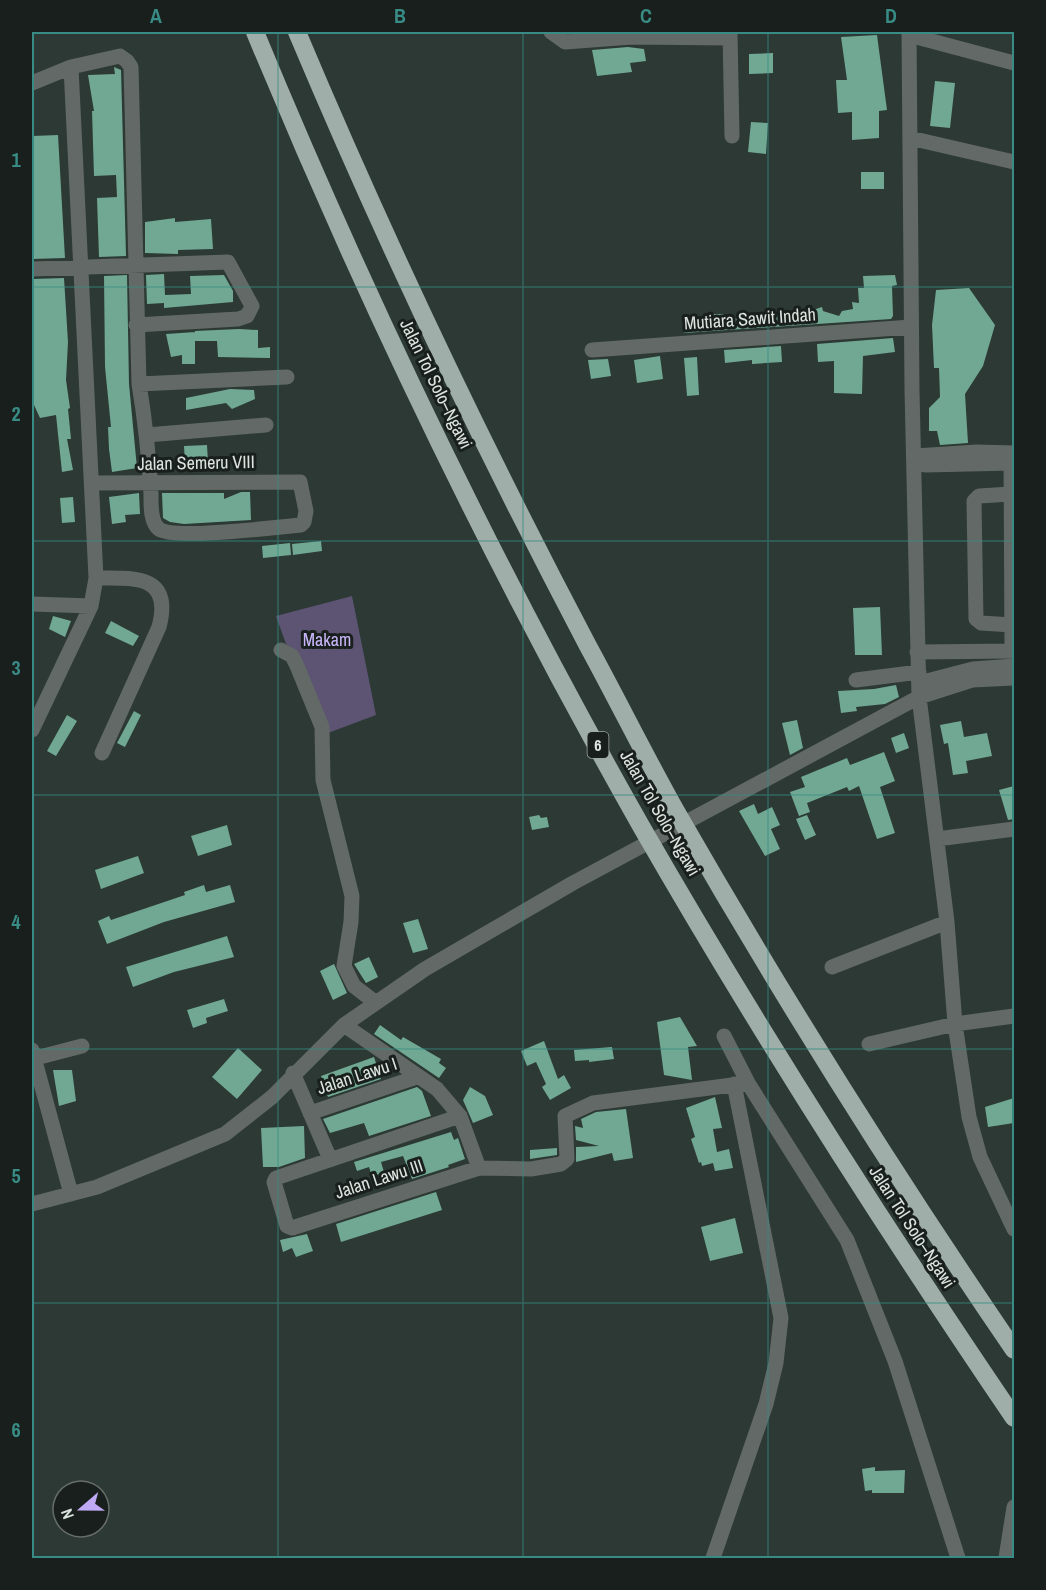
<svg xmlns="http://www.w3.org/2000/svg" width="1046" height="1590" viewBox="0 0 1046 1590" font-family="'Archivo Narrow',sans-serif">
<rect width="100%" height="100%" fill="#2c3934"/>
<path fill="#5d5473" d="M 352,596 L 376,715 L 328,733 L 296,651 L 286,644 L 276,616 Z"/>
<path fill="#70a893" d="M 877,35 L 887,110 L 879,111 L 879,138 L 852,140 L 852,112 L 838,113 L 836,80 L 847,80 L 841,37 Z
M 628,47 L 644,49 L 646,61 L 630,63 L 632,72 L 597,76 L 592,50 Z
M 773,53 L 773,73 L 749,74 L 749,54 Z
M 114,67 L 121,70 L 126,256 L 99,257 L 97,198 L 117,197 L 116,175 L 94,176 L 92,111 L 94,111 L 88,75 L 115,74 Z
M 935,81 L 955,83 L 950,128 L 930,126 Z
M 751,122 L 768,123 L 766,154 L 748,152 Z
M 58,135 L 65,258 L 32,259 L 32,136 Z
M 861,172 L 884,172 L 884,189 L 861,189 Z
M 175,218 L 175,222 L 211,219 L 213,249 L 178,250 L 178,254 L 145,253 L 145,222 Z
M 164,274 L 165,295 L 191,294 L 190,276 L 224,275 L 233,291 L 233,302 L 164,308 L 164,303 L 147,304 L 146,275 Z
M 127,275 L 129,384 L 137,468 L 112,472 L 109,449 L 108,427 L 111,427 L 105,367 L 104,276 Z
M 895,275 L 897,285 L 892,286 L 893,316 L 891,319 L 684,333 L 682,319 L 711,317 L 711,314 L 725,314 L 725,320 L 774,312 L 774,315 L 811,316 L 810,311 L 822,307 L 823,311 L 839,316 L 842,311 L 853,309 L 852,302 L 859,303 L 858,288 L 864,288 L 863,276 Z
M 64,278 L 68,342 L 66,380 L 70,408 L 68,409 L 71,439 L 67,439 L 73,470 L 62,472 L 56,415 L 40,418 L 34,405 L 32,279 Z
M 969,288 L 995,325 L 983,366 L 965,394 L 968,443 L 940,445 L 937,431 L 929,431 L 929,408 L 940,397 L 939,368 L 934,368 L 932,325 L 936,290 Z
M 239,329 L 258,330 L 258,348 L 270,347 L 270,358 L 218,357 L 217,341 L 195,341 L 195,331 Z
M 195,332 L 195,364 L 182,364 L 182,355 L 171,357 L 166,334 Z
M 893,338 L 895,352 L 863,356 L 862,394 L 834,393 L 834,361 L 818,362 L 817,344 Z
M 781,346 L 782,362 L 752,364 L 752,360 L 725,363 L 724,350 Z
M 660,356 L 663,379 L 637,383 L 634,360 Z
M 697,357 L 699,395 L 687,396 L 684,358 Z
M 608,359 L 611,376 L 591,379 L 588,360 Z
M 230,389 L 254,390 L 255,399 L 232,409 L 226,403 L 186,410 L 186,398 Z
M 207,445 L 208,462 L 185,463 L 184,446 Z
M 241,492 L 250,492 L 251,520 L 184,524 L 170,522 L 163,518 L 162,493 L 224,493 L 224,499 Z
M 139,493 L 140,514 L 125,515 L 126,522 L 112,524 L 109,497 Z
M 73,497 L 75,522 L 62,523 L 60,498 Z
M 321,541 L 322,551 L 293,555 L 292,544 Z
M 290,543 L 291,555 L 263,558 L 262,546 Z
M 880,607 L 882,655 L 855,655 L 853,608 Z
M 53,616 L 71,621 L 65,637 L 49,629 Z
M 111,621 L 139,636 L 133,646 L 105,633 Z
M 896,685 L 899,697 L 885,704 L 856,707 L 857,711 L 841,713 L 838,691 L 874,689 Z
M 134,711 L 141,715 L 125,747 L 117,743 Z
M 67,715 L 77,721 L 56,756 L 47,751 Z
M 797,720 L 803,748 L 790,755 L 782,723 Z
M 961,721 L 964,737 L 987,733 L 992,756 L 966,761 L 968,773 L 953,775 L 948,743 L 944,744 L 940,725 Z
M 904,733 L 909,748 L 896,753 L 891,738 Z
M 884,752 L 895,781 L 880,787 L 895,833 L 877,839 L 859,786 L 849,791 L 847,787 L 807,803 L 810,812 L 799,816 L 790,792 L 805,787 L 801,777 L 847,758 L 850,765 Z
M 1014,786 L 1014,819 L 1008,820 L 999,790 Z
M 754,804 L 758,814 L 772,807 L 780,825 L 771,829 L 780,849 L 765,856 L 739,811 Z
M 539,815 L 541,818 L 547,817 L 549,827 L 532,830 L 529,817 Z
M 807,815 L 816,835 L 805,840 L 796,819 Z
M 227,825 L 232,845 L 198,856 L 191,836 Z
M 138,856 L 144,873 L 101,889 L 95,870 Z
M 204,885 L 206,892 L 230,885 L 235,902 L 164,922 L 107,944 L 98,921 L 109,916 L 111,920 L 185,895 L 184,892 Z
M 418,919 L 428,949 L 413,953 L 403,923 Z
M 227,936 L 234,957 L 174,972 L 133,987 L 126,967 Z
M 369,957 L 378,977 L 366,983 L 354,964 Z
M 334,964 L 347,993 L 333,1000 L 320,971 Z
M 224,999 L 228,1011 L 206,1018 L 207,1023 L 193,1028 L 187,1010 Z
M 680,1017 L 697,1046 L 688,1047 L 692,1080 L 664,1075 L 657,1022 Z
M 380,1025 L 401,1040 L 403,1037 L 441,1059 L 439,1063 L 446,1068 L 439,1078 L 374,1034 Z
M 544,1041 L 558,1079 L 564,1075 L 571,1088 L 550,1100 L 542,1087 L 546,1084 L 536,1062 L 527,1066 L 521,1051 Z
M 612,1047 L 614,1059 L 589,1062 L 589,1060 L 575,1061 L 574,1050 Z
M 238,1048 L 262,1070 L 237,1099 L 212,1077 Z
M 374,1057 L 381,1079 L 328,1097 L 321,1076 Z
M 53,1070 L 72,1070 L 76,1101 L 59,1106 Z
M 417,1087 L 422,1091 L 431,1116 L 369,1136 L 364,1123 L 330,1133 L 323,1119 Z
M 470,1087 L 485,1096 L 493,1115 L 473,1123 L 463,1100 Z
M 715,1097 L 722,1128 L 713,1129 L 717,1152 L 729,1149 L 733,1168 L 715,1171 L 713,1163 L 702,1166 L 701,1162 L 699,1163 L 691,1139 L 695,1137 L 686,1108 Z
M 1014,1098 L 1014,1123 L 988,1127 L 985,1107 Z
M 626,1109 L 633,1158 L 614,1161 L 612,1153 L 576,1162 L 576,1147 L 599,1146 L 576,1140 L 575,1126 L 583,1128 L 581,1119 L 596,1112 Z
M 304,1126 L 305,1158 L 279,1167 L 263,1167 L 261,1128 Z
M 451,1132 L 454,1140 L 458,1138 L 465,1159 L 448,1165 L 449,1167 L 412,1179 L 403,1156 L 381,1162 L 384,1172 L 372,1177 L 369,1167 L 357,1171 L 354,1162 Z
M 557,1148 L 557,1155 L 530,1159 L 530,1150 Z
M 436,1192 L 442,1210 L 341,1242 L 336,1224 Z
M 735,1218 L 743,1253 L 710,1261 L 701,1227 Z
M 307,1234 L 313,1251 L 296,1257 L 292,1248 L 283,1252 L 280,1240 Z
M 875,1467 L 875,1471 L 905,1470 L 904,1493 L 872,1493 L 872,1490 L 865,1491 L 862,1469 Z"/>
<g fill="none" stroke-linecap="round" stroke-linejoin="round">
<path stroke="#636966" stroke-width="15" d="M 551,32 L 565,42 L 632,37 L 730,38
M 730,32 L 732,136
M 909,32 L 912,390 L 919,697 L 947,922 L 955,1024 L 969,1117 L 980,1157 L 1014,1229
M 909,35 L 1014,63
M 32,83 L 71,67
M 910,138 L 1014,162
M 32,269 L 228,262 L 252,306 L 247,316 L 238,319 L 136,325
M 592,350 L 911,327
M 139,384 L 287,377
M 147,435 L 266,425
M 1011,454 L 1012,651
M 915,456 L 977,452 L 1014,453
M 925,465 L 1014,463
M 1011,494 L 979,496 L 974,501 L 976,619 L 981,623 L 1012,625
M 96,578 C 134,578 173,574 159,627 L 102,753
M 32,604 L 91,606
M 281,650 L 292,656 L 297,666 L 322,727 L 323,780 L 352,896 L 351,922 L 344,966 L 354,986 L 376,1003
M 917,652 L 1014,651
M 856,680 L 919,672
M 919,683 L 973,669 L 1014,666
M 32,730 L 91,606 L 96,578 L 71,67 L 120,56 L 127,61 L 131,67 L 139,384 C 145,420 149,456 151,494 C 151,503 150,522 159,529 C 173,540 278,527 301,525 L 304,522 L 306,511 L 300,482 L 92,483
M 937,839 L 1014,829
M 832,967 L 947,922
M 344,1025 L 437,1089 L 460,1116 L 479,1168
M 724,1036 L 748,1083
M 869,1044 L 955,1024 L 1014,1016
M 32,1050 L 71,1194
M 32,1059 L 82,1046
M 293,1073 L 330,1159
M 310,1113 L 417,1077
M 460,1116 L 276,1178 L 274,1182 L 287,1226 L 292,1228 L 479,1168 L 531,1169 L 561,1164 L 567,1159 L 565,1116 L 593,1103 L 748,1083 L 847,1240 L 895,1361 L 958,1558
M 32,1204 L 97,1187 L 225,1134 L 272,1097 L 344,1025 L 425,969 L 573,883 L 919,697 L 972,680 L 1014,678
M 713,1558 L 766,1404 L 776,1363 L 781,1318 L 734,1084
M 1006,1558 L 1014,1507"/>
<path stroke="#9faea8" stroke-width="18" d="M 255,32 C 367,303 496,570 641,826 C 757,1028 883,1225 1014,1418
M 297,32 C 385,241 482,445 588,646 C 618,701 646,758 677,813 C 782,996 895,1176 1014,1350"/>
</g>
<path fill="none" stroke="#388c85" stroke-width="1.5" stroke-opacity="0.55" d="M 278,32 L 278,1558M 523,32 L 523,1558M 768,32 L 768,1558M 32,287 L 1014,287M 32,541 L 1014,541M 32,795 L 1014,795M 32,1049 L 1014,1049M 32,1303 L 1014,1303"/>
<g text-anchor="middle" stroke-width="6" stroke-linejoin="round" paint-order="stroke">
<rect fill="#191f1c" stroke="#a2a9a5" stroke-width="1.5" x="587.5" y="732" width="21" height="26" rx="4.5"/>
<g font-size="16" font-weight="bold" fill="#dce4e0">
<text x="598" y="751">6</text>
</g>
<g font-size="18" fill="#dce4e0" stroke="#191f1c">
<text transform="translate(750 319) rotate(-4)" y="6">Mutiara Sawit Indah</text>
<text transform="translate(436 384) rotate(64)" y="6">Jalan Tol Solo–Ngawi</text>
<text transform="translate(196 463) rotate(-1)" y="6">Jalan Semeru VIII</text>
<text transform="translate(660 813) rotate(60)" y="6">Jalan Tol Solo–Ngawi</text>
<text transform="translate(357 1076) rotate(-18)" y="6">Jalan Lawu I</text>
<text transform="translate(379 1179) rotate(-18)" y="6">Jalan Lawu III</text>
<text transform="translate(912 1227) rotate(57)" y="6">Jalan Tol Solo–Ngawi</text>
</g>
<g font-size="18" fill="#c9b6fa" stroke="#191f1c">
<text x="327" y="646">Makam</text>
</g>
</g>
<rect width="1046" height="1590" fill="none" stroke="#191f1c" stroke-width="66"/>
<g transform="translate(81 1509) rotate(250)"><circle r="28" fill="#191f1c" stroke="#676e6a" stroke-width="1.5"/>
<path d="M0-4.5L10 22L0 15L-10 22Z" fill="#bfa9f4"/>
<text y="-9" font-size="16" font-weight="bold" text-anchor="middle" fill="#dce4e0">N</text>
</g>
<rect x="33" y="33" width="980" height="1524" fill="none" stroke="#388c85" stroke-width="2"/>
<g font-size="20" text-anchor="middle" font-weight="bold" fill="#388c85">
<text x="156" y="23">A</text>
<text x="400" y="23">B</text>
<text x="646" y="23">C</text>
<text x="891" y="23">D</text>
<text x="16" y="167">1</text>
<text x="16" y="421">2</text>
<text x="16" y="675">3</text>
<text x="16" y="929">4</text>
<text x="16" y="1183">5</text>
<text x="16" y="1437">6</text>
</g>
</svg>
